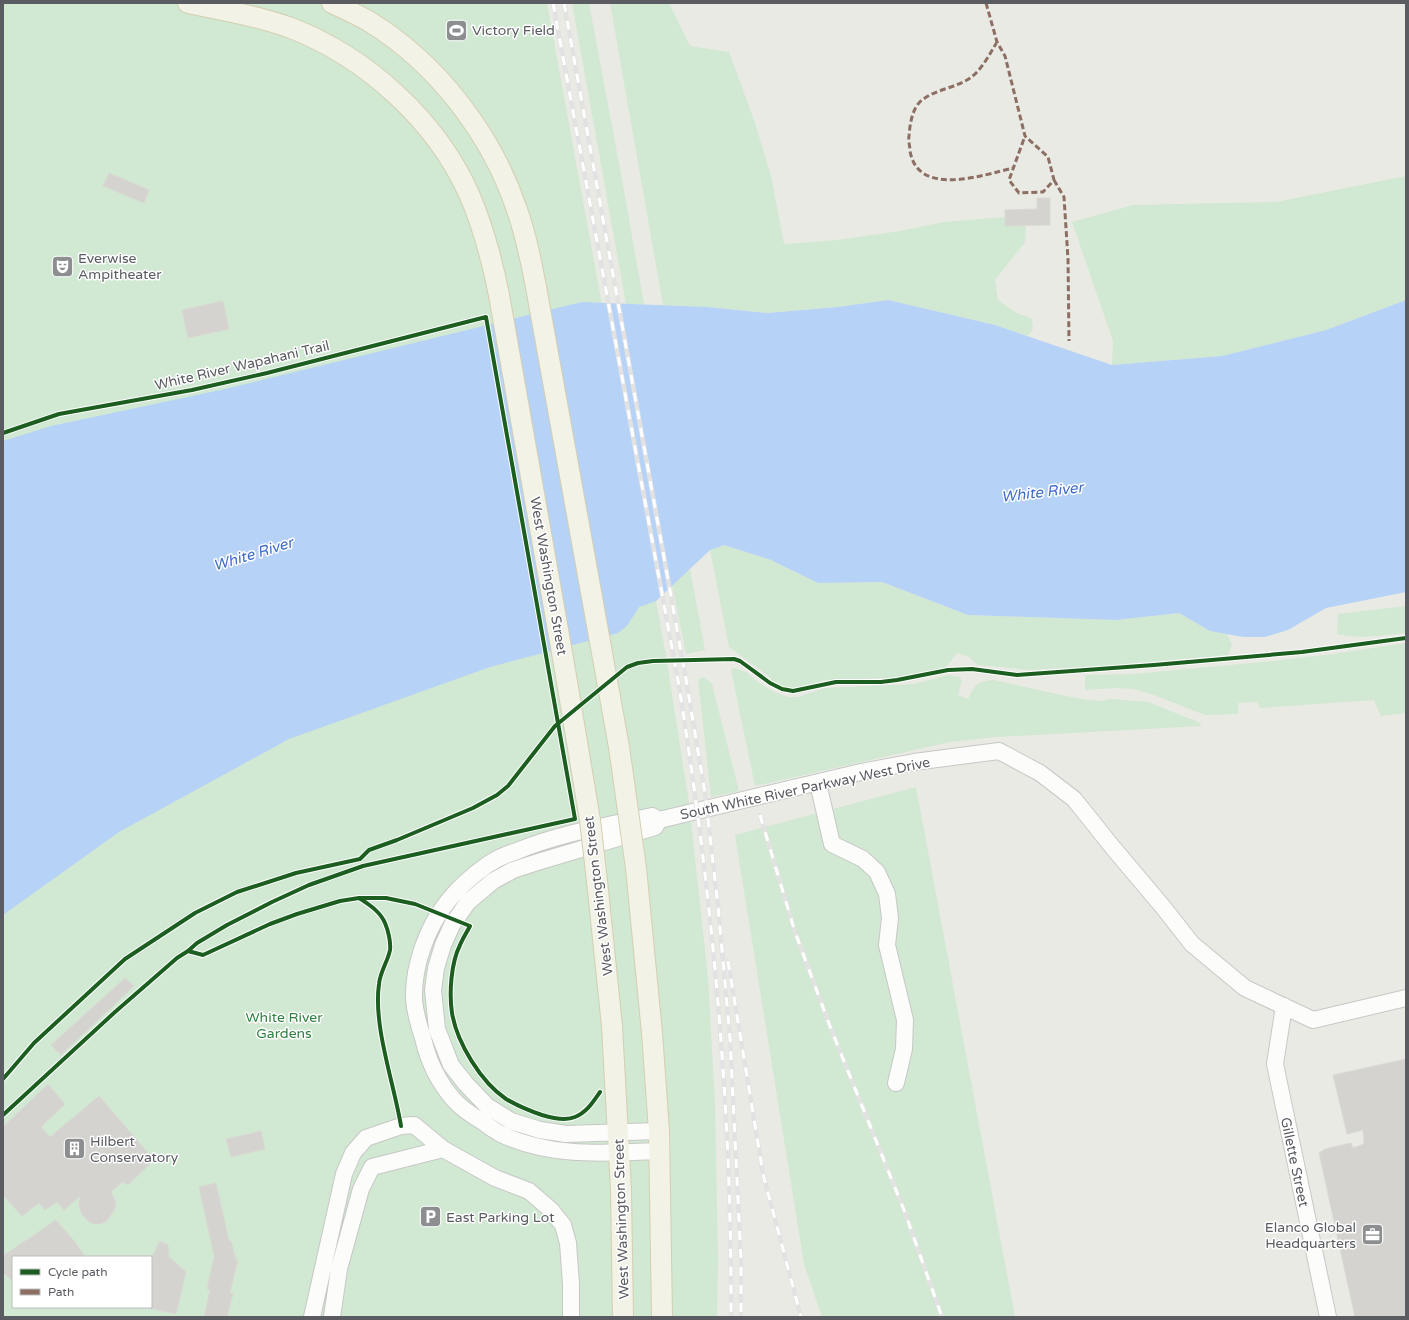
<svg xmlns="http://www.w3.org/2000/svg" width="1409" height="1320" viewBox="0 0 1409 1320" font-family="'Varela Round',sans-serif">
<rect width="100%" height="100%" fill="#eaeae4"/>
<path fill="#d1e8d2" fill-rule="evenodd" d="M 3,3 L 547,3 L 666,656 L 689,803 L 708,978 L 715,1103 L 718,1260 L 717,1317 L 3,1317 ZM 13,1257 L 151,1257 L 151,1307 L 13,1307 Z
M 572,3 L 589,3 L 623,185 L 644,304 L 626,304 Z
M 610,3 L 669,3 L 690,46 L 729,52 L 755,123 L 771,176 L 784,244 L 837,240 L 900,231 L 944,222 L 1005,217 L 1005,226 L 1026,226 L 1025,242 L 995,280 L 998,300 L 1015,312 L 1032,319 L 1033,329 L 1028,336 L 995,325 L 888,300 L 838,307 L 767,313 L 707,307 L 663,305 Z
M 1406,176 L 1406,300 L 1326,330 L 1222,356 L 1112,365 L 1113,341 L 1072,222 L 1133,205 L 1276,202 Z
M 724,545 L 771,560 L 818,583 L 882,582 L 968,615 L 1116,620 L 1179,613 L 1210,631 L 1227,634 L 1232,645 L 1228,655 L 1102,666 L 1030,670 L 977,665 L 969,657 L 957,653 L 946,667 L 925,673 L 894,678 L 827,680 L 794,689 L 781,687 L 769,681 L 771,678 L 729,647 L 710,550 Z
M 690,569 L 705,650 L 686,654 L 672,585 Z
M 1406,606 L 1406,633 C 1383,636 1360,639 1337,634 L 1338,614 Z
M 1406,643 L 1406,713 L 1381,716 L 1374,700 L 1260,708 L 1257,702 L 1238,703 L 1238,714 L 1205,715 L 1151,694 L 1133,689 L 1117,688 L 1085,690 L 1085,675 L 1134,674 L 1273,661 L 1333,654 Z
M 734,668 L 746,672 L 759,683 L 774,692 L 788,697 L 798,697 L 825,688 L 914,684 L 948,675 L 960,677 L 962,681 L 958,695 L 968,699 C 975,685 977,681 994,680 L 1066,696 L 1089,700 L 1101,701 L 1111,699 L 1148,702 L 1198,722 L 1202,726 L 996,737 L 950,742 L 755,786 L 731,670 Z
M 704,677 L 712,684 L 739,791 L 711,797 L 698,679 Z
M 916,787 L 1015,1317 L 822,1317 L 804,1264 L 735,835 Z"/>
<path fill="#b6d2f7" d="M 888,300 L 995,325 L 1112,365 L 1222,356 L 1326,330 L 1406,300 L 1406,592 L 1326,608 L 1288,630 L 1265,637 L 1243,637 L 1210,631 L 1179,613 L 1116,620 L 968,615 L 882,582 L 818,583 L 771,560 L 724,545 L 710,550 L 656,601 L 639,607 L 627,626 L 618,633 L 490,667 L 289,739 L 119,832 L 3,915 L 3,441 L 51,426 L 225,389 L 582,302 L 707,307 L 767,313 L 838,307 Z"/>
<path fill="#d4d3cf" stroke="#dad9d3" d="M 109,173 L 149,190 L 144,203 L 103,186 Z
M 1037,198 L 1050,198 L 1050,225 L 1005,226 L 1005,210 L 1037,209 Z
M 223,301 L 229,329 L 188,338 L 182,310 Z
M 125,978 L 134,986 L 61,1055 L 51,1045 Z
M 1406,1059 L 1406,1317 L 1355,1317 L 1319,1153 L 1325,1149 L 1351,1143 L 1353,1148 L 1364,1144 L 1363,1130 L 1347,1134 L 1333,1075 Z
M 48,1084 L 65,1104 L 41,1127 L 50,1137 L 99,1096 L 154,1160 L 128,1185 L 122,1182 L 111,1192 L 116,1202 L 115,1208 L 107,1221 L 100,1224 L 93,1224 L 88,1221 L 82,1214 L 79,1206 L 80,1196 L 64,1210 L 57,1202 L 45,1210 L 39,1203 L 22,1216 L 3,1195 L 3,1168 L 5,1166 L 3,1164 L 3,1127 Z
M 261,1131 L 265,1149 L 231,1157 L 226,1139 Z
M 216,1183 L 229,1241 L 231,1241 L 236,1260 L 238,1260 L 230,1293 L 233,1294 L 227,1317 L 204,1317 L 210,1290 L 207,1289 L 214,1256 L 199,1187 Z
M 56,1220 L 75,1242 L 85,1257 L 13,1257 L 13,1282 L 3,1272 L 3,1256 Z
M 160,1241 L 168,1245 L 169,1257 L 186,1272 L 176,1314 L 144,1307 L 151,1307 L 151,1257 L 149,1257 L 152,1257 Z"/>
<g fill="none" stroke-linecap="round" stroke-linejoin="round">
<defs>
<path id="minor" d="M 818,783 L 832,844 L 863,859 L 877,872 L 887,894 L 890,918 L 887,945 L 905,1020 L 904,1049 L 896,1083
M 1284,1006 L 1275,1064 L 1328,1317
M 659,1131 L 566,1134 L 540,1130 L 511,1121 L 487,1106 L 466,1084 L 451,1065 L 437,1029 L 433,990 L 436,968 L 443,945 L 452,925 L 468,902 L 493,881 L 513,870 L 541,861 L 655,827 L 659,820
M 659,1151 C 606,1153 549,1158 499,1133 C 494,1130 488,1126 483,1122 C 473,1116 462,1109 454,1100 C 439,1083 428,1060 423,1038 C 419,1026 415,1013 414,999 C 413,966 427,927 448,901 C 459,887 473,875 487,865 C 496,859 507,854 517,851 C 560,833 607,826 652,816 L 659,820 L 861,772 L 914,762 L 999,751 L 1040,773 L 1074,799 L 1114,849 L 1163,907 L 1192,944 L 1245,988 L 1313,1020 L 1406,998
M 312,1317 L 344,1174 L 353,1153 L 366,1138 L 401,1126 L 414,1125 L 443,1149 L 495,1178 L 529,1191 L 551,1210 L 563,1225 L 568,1243 L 571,1284 L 571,1317
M 332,1317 L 339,1269 L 361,1189 L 372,1167 L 443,1149"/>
<path id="major" d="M 188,3 C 222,10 258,16 291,28 C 366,57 436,120 469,194 C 483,226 492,260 499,295
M 332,3 C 345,9 358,15 370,22 C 438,64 492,135 517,210 C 526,235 531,261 536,287
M 636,868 L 652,1033 L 659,1131 L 662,1317
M 597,881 L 612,1026 L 621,1190 L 623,1317"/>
</defs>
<use href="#minor" stroke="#c7c8c6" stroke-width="18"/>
<use href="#major" stroke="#d3cfb1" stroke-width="22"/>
<use href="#minor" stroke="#fcfcfb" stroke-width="16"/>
<use href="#major" stroke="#f2f2e7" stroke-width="20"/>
<defs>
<path id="rail" d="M 553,3 L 679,686 C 712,894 732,1106 731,1317
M 564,3 L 687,685 L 705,793 L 718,906 L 730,1038 L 741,1260 L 741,1317
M 760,815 L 795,932 L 831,1029 L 904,1210 L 942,1317
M 728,961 L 763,1174 L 801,1317"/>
</defs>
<use href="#rail" stroke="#e2e2e2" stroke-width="4.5"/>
<use href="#rail" stroke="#fff" stroke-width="3" stroke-dasharray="9" stroke-linecap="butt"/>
<defs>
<path id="major-bridge" d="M 536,287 L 619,747 L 636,868
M 499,295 L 564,664 L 590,820 L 597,881"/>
</defs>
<use href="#major-bridge" stroke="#d3cfb1" stroke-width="22" stroke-linecap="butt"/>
<use href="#major-bridge" stroke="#f2f2e7" stroke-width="20"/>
<path stroke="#8d6e63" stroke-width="3" stroke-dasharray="6 3" stroke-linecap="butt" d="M 986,3 L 997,42 L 1005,56 L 1025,136 L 1048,157 L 1054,180 L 1043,192 L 1019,193 L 1009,180 L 1025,136
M 997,42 C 989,55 981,72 967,80 C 953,88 935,90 922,100 C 912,108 910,124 909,136 C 908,141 910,146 910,151 C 918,198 983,175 1013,168
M 1054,180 L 1064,197 L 1068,259 L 1069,341"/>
<defs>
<path id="cycleway" d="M 3,433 L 59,414 L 192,390 L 267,373 L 486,317 L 575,819 L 363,866 L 309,885 L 272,902 L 227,925 L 197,943 L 188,951 L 177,958 L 115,1012 L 3,1115
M 360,859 L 369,850 L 397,840 L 473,808 L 497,795 L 508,786 L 555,726 L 627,667 L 638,663 L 653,661 L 734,659 L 740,661 L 770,683 L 782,689 L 793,691 L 836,682 L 881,682 L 897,680 L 948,670 L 972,669 L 1017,675 L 1154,665 L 1302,652 L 1406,638
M 359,898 C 368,904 380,911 385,923 C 388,930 391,942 390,950 C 388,961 380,972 379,984 C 373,1026 394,1083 401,1126
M 188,951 L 203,955 L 270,924 L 297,914 L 340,901 L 359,898 L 386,898 L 415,904 L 470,926 C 467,932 463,938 460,945 C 451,963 449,993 452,1013 C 457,1043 481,1082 506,1099 C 518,1106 530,1111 542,1115 C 552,1118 566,1121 575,1117 C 587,1112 593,1102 600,1092
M 3,1079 L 34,1043 L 125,959 L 195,913 L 237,892 L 296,873 L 360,859"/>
</defs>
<use href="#cycleway" stroke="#fff" stroke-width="6"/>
<use href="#cycleway" stroke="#1b5e20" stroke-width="4"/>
</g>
<defs>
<symbol id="stadium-square" viewBox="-11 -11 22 22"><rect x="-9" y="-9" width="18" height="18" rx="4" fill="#8c8e90" stroke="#fff"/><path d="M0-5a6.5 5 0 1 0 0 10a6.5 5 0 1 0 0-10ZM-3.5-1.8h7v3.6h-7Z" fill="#fff"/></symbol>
<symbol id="theatre-square" viewBox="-11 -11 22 22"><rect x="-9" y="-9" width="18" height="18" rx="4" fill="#8c8e90" stroke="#fff"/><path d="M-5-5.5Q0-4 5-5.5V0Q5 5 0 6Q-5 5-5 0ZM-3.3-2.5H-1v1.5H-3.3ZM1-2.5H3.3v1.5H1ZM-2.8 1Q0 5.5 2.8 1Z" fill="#fff"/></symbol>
<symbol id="building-square" viewBox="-11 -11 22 22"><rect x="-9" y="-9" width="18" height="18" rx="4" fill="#8c8e90" stroke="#fff"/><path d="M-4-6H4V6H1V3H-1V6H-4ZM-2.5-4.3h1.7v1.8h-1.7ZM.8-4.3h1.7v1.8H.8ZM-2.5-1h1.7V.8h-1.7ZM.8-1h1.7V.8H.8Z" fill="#fff"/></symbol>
<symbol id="parking-square" viewBox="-11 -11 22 22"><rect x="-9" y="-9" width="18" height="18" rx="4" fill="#8c8e90" stroke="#fff"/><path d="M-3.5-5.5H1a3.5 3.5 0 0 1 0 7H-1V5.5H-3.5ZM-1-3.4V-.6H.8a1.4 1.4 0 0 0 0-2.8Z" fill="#fff"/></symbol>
<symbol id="office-square" viewBox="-11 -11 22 22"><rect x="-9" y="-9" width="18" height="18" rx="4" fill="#8c8e90" stroke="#fff"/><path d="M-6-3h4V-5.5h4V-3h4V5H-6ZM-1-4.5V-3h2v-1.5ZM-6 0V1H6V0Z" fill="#fff"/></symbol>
</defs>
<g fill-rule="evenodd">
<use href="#stadium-square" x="444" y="18" width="25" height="25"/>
<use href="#theatre-square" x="50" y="254" width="25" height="25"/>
<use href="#building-square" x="62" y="1136" width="25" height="25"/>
<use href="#parking-square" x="418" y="1204" width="25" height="25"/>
<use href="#office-square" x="1360" y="1222" width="25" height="25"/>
</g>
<g text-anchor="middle" stroke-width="3" stroke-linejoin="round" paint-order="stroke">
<g font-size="14" fill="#5a5c62" stroke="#fff" text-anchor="start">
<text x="472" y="35">Victory Field</text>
<text x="78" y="263">Everwise<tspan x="78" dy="16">Ampitheater</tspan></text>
<text x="90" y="1146">Hilbert<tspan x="90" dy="16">Conservatory</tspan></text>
<text x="446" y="1222">East Parking Lot</text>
<text x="1356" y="1232" text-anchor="end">Elanco Global<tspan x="1356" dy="16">Headquarters</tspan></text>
</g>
<g font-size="14" fill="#5a5c62" stroke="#fff">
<text transform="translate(242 365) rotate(-13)" y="5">White River Wapahani Trail</text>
<text transform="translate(549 576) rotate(80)" y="5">West Washington Street</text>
<text transform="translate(805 788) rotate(-12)" y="5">South White River Parkway West Drive</text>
<text transform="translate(598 896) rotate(-97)" y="5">West Washington Street</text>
<text transform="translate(1295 1162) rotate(78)" y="5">Gillette Street</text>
<text transform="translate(621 1219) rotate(-92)" y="5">West Washington Street</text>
</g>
<g font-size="14" fill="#318241" stroke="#fff">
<text x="284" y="1022">White River<tspan x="284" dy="16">Gardens</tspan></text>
</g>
<g font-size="15" font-style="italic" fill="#3f6cc5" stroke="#fff">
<text transform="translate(1042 492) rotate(-7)" y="5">White River</text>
<text transform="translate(253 554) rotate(-17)" y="5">White River</text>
</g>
</g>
<rect width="1409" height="1320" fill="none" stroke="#5a5c62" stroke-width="8"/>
<rect x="12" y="1256" width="140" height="52" fill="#ffffff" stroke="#bdbec0"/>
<rect x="20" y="1269" width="20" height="6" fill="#1b5e20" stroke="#bdbec0"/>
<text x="48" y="1276" font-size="12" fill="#5a5c62">Cycle path</text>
<rect x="20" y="1289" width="20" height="6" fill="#8d6e63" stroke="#bdbec0"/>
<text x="48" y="1296" font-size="12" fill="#5a5c62">Path</text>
</svg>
